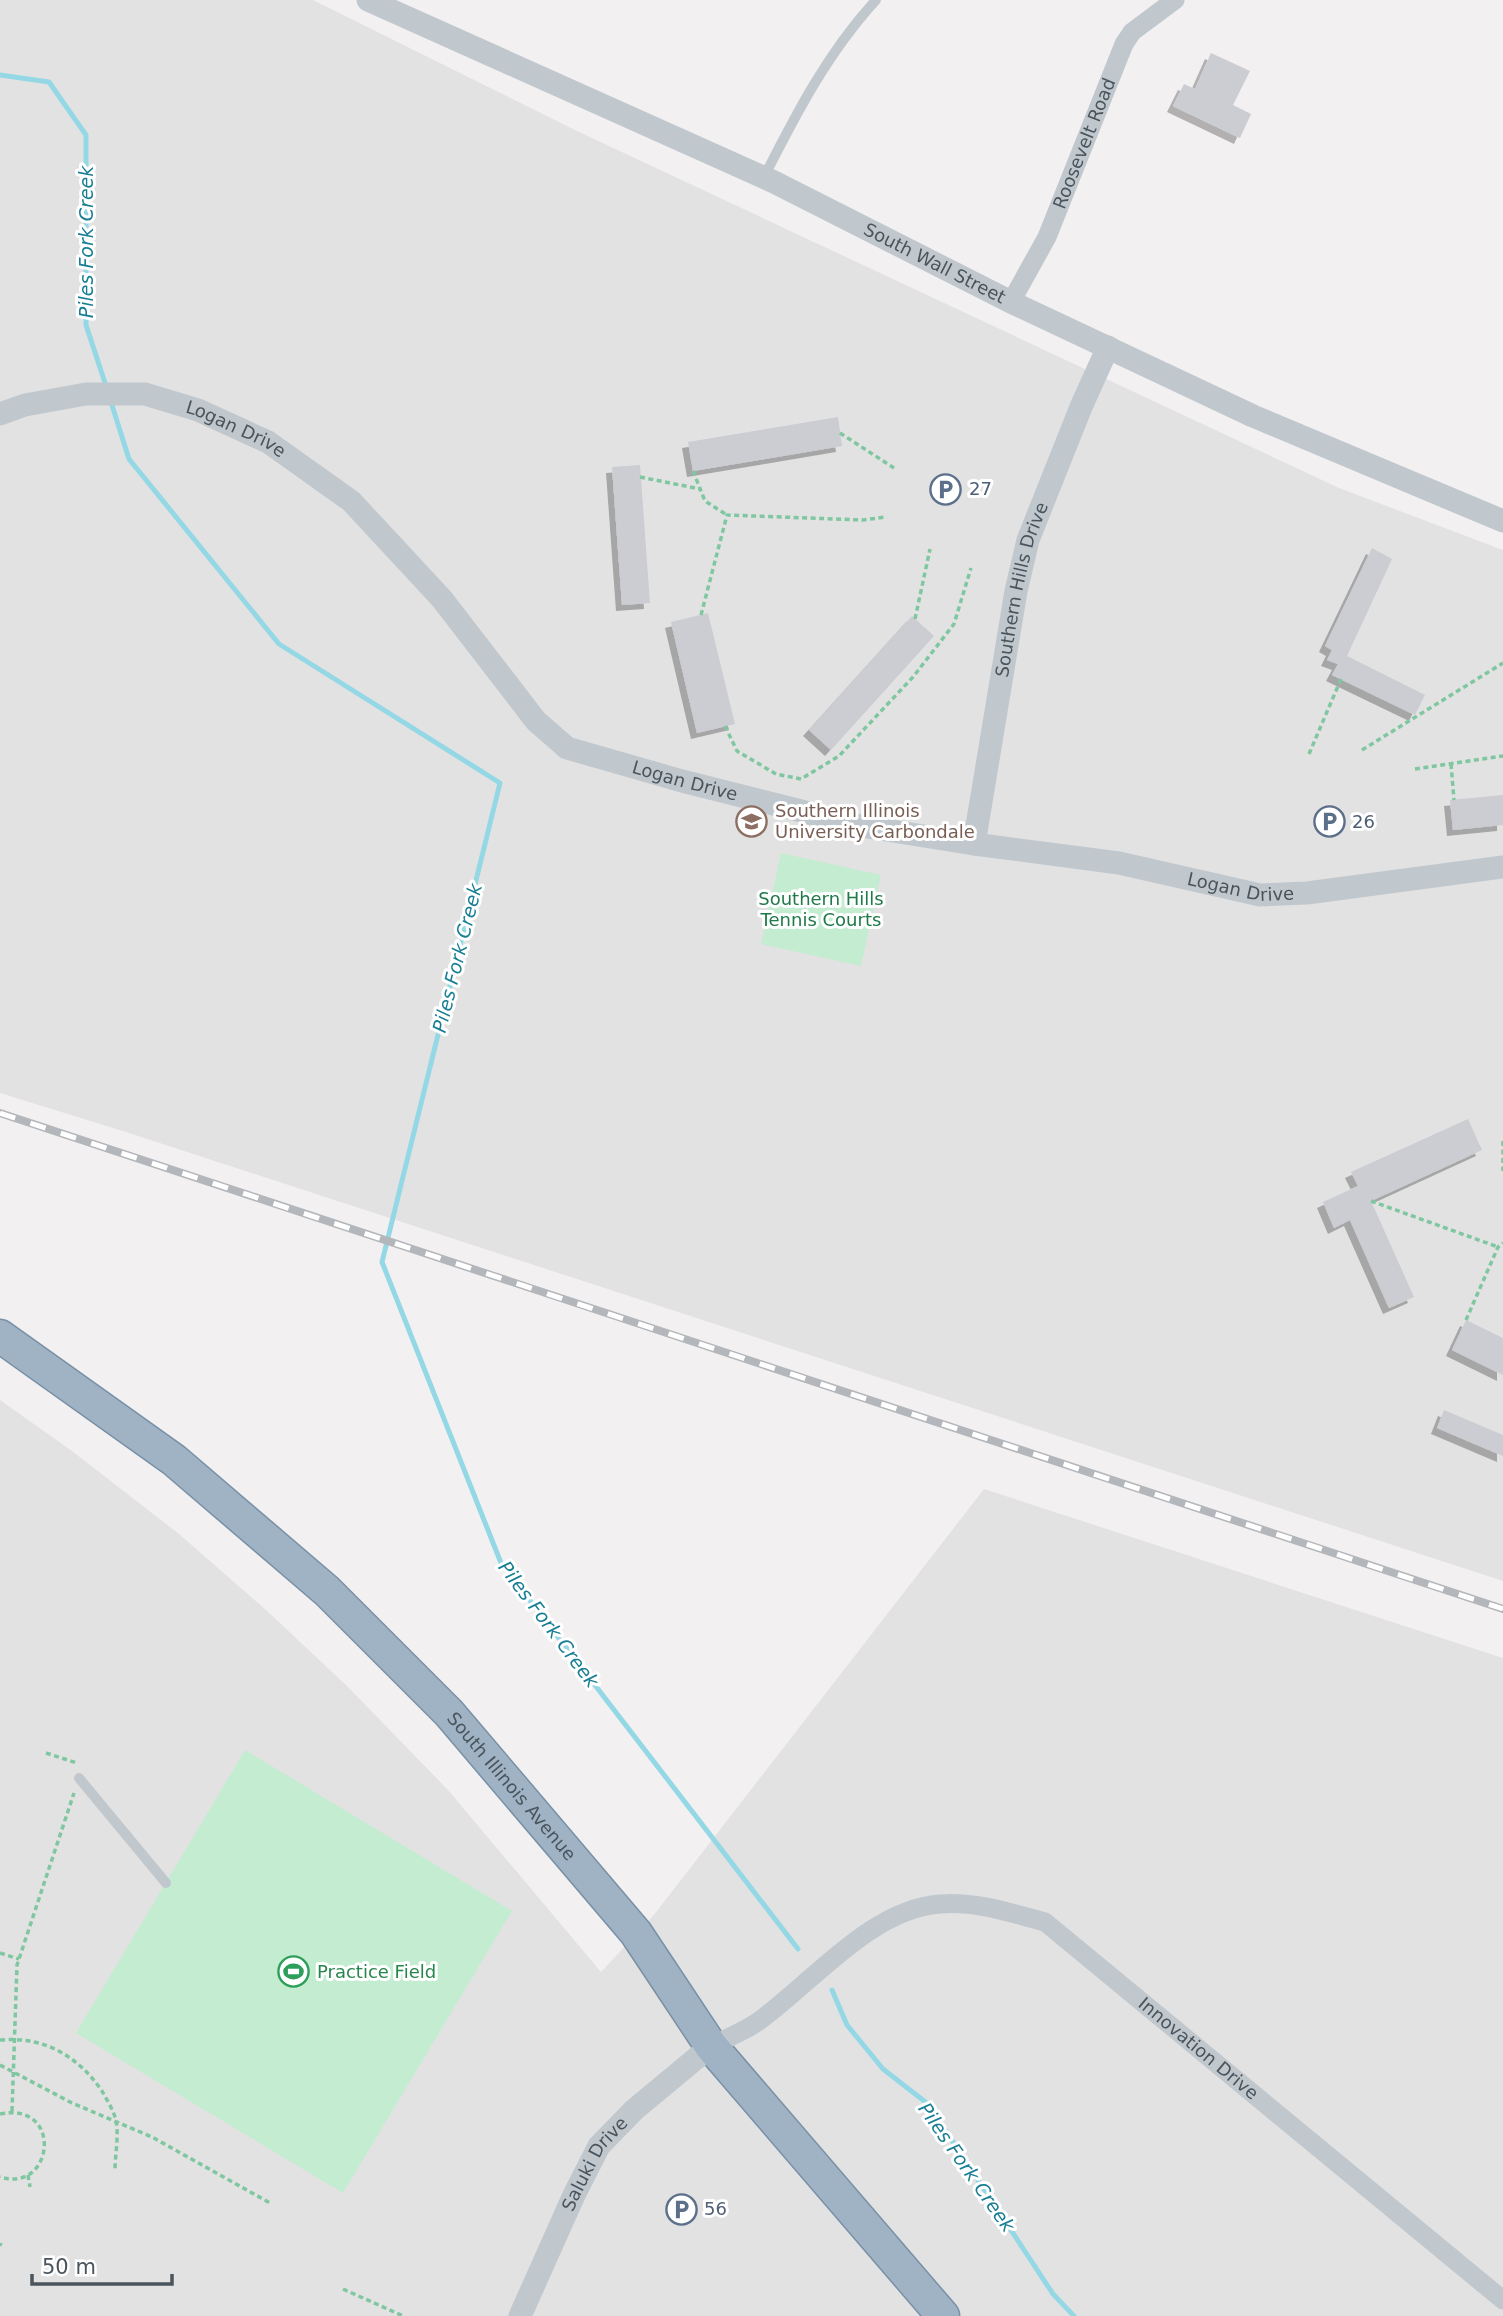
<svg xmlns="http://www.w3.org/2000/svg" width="1503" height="2316" viewBox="0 0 1503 2316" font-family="'DejaVu Sans',sans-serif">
<defs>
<filter id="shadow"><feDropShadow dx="-6" dy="6" stdDeviation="0" flood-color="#0004"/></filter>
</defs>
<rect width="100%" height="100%" fill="#f3f0f1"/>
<path fill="#e3e2e2" d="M 0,0 L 313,0 L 577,131 L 1339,488 L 1503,550 L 1503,1581 L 126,1132 L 0,1093 Z
M 0,1400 L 72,1451 L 179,1534 L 265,1609 L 348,1687 L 448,1790 L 601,1972 L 653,1916 L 984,1489 L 1503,1658 L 1503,2316 L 0,2316 Z"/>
<path fill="#c3ecd1" d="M 781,853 L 881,875 L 861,966 L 761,944 Z
M 245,1750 L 512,1911 L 343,2193 L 76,2033 Z"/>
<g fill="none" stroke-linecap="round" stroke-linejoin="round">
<path stroke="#94d8e5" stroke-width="5" d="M 0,75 L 49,82 L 86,135 L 86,325 L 107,389
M 110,399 L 129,459 L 279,644 L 500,783 L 382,1262 L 501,1563 L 798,1949
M 832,1990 L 847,2025 L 883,2069 L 928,2104 L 1053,2294 L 1074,2316"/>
</g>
<path fill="#cbcdd2" filter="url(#shadow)" d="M 1211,53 L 1250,71 L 1233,105 L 1251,114 L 1240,138 L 1173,106 L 1184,84 L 1195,89 Z
M 838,417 L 842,446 L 693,471 L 688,442 Z
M 640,465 L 650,603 L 622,605 L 612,467 Z
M 1372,548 L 1392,559 L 1347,656 L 1425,695 L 1415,715 L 1332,675 L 1338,664 L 1327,660 L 1332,650 L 1325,646 Z
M 708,613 L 735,724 L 697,733 L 671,622 Z
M 912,616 L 934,636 L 831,750 L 809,730 Z
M 1503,795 L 1503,825 L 1453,830 L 1450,800 Z
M 1468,1119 L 1482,1150 L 1371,1201 L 1414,1297 L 1389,1308 L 1350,1220 L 1334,1228 L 1323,1202 L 1358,1186 L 1351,1172 Z
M 1466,1320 L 1503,1338 L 1503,1375 L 1452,1350 Z
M 1444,1410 L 1503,1435 L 1503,1456 L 1437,1428 Z"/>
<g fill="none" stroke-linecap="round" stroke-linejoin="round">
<defs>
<g id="trunk">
<path id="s7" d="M 0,1336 L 174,1460 L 327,1591 L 449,1713 L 636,1933 L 711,2046 L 943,2316"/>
</g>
</defs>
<use href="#trunk" stroke="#7890a6" stroke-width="35"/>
<path stroke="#7ec7a0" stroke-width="3.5" stroke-dasharray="5 3.5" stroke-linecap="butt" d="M 840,433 L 894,468
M 693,471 L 705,501 L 727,515
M 640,477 L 700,489
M 701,615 L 727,515 L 863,520 L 886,517
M 915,619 L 930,549
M 725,726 L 737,751 L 776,774 L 801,779 L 839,756 L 913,677 L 954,624 L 971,568
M 1362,750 L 1503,663
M 1309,754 L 1341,679
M 1451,764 L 1454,800
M 1415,769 L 1503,756
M 1503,1141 L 1503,1171
M 1371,1201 L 1498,1247
M 1466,1320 L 1498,1247 L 1503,1243
M 46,1753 L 77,1763
M 0,1953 L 19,1959
M 0,2040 C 44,2036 78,2056 102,2091 C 107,2100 114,2111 116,2121 C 119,2136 115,2155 115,2170
M 0,2065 L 72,2103 L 152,2137 L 270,2203
M 12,2111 L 17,1965 L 74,1793
M 0,2114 C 64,2101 54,2194 0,2177
M 28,2175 L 30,2187
M 0,2244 L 2,2245
M 343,2289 L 403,2316"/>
<path stroke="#c0c8ce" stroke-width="10" d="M 764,177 C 796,114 828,52 876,0
M 79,1778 L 166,1883"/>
<g stroke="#c0c8ce" stroke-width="19">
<path id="s1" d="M 1011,302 L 1047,237 L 1124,44 L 1132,32 L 1175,0"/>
<path id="s2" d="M 711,2046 C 727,2038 745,2031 759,2021 C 813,1982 871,1909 940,1904 C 976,1901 1011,1913 1045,1922 L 1503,2300"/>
</g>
<g stroke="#c0c8ce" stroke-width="23">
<path id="s3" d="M 368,0 L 774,182 L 1011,302 L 1253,416 L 1503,521"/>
<path id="s4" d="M 0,414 L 25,405 L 86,394 L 145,394 L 198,410 L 268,442 L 351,501 L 442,599 L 536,721 L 567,748 L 682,781 L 861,826 L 974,844 L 1119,863 L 1260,895 L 1307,893 L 1503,867"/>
<path id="s5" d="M 974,844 L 1016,591 L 1028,540 L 1081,407 L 1108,347"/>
<path id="s6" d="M 520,2316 L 574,2195 L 599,2146 L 634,2110 L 711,2046"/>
</g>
<use href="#trunk" stroke="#9fb3c4" stroke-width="32"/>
<defs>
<path id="rail" d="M 0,1113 L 1503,1609"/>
</defs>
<use href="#rail" stroke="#b3b6ba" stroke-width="8"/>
<use href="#rail" stroke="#fff" stroke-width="5" stroke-dasharray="16" stroke-linecap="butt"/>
</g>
<defs>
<symbol id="parking-ring" viewBox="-11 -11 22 22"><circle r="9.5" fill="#fff" stroke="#5c6f8a" stroke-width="1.5"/><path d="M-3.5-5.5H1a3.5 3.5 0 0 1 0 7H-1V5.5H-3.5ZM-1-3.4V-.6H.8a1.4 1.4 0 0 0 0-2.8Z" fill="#5c6f8a"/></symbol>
<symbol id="university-ring" viewBox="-11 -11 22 22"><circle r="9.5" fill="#fff" stroke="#8d6e63" stroke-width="1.5"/><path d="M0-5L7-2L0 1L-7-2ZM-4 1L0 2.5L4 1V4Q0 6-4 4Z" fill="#8d6e63"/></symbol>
<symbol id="stadium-ring" viewBox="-11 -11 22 22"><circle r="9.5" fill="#fff" stroke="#2e9e5b" stroke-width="1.5"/><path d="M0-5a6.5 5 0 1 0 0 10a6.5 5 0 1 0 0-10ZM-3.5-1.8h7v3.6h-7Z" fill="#2e9e5b"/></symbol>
</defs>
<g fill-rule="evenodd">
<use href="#parking-ring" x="928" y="472" width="35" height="35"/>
<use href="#university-ring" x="734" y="804" width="35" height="35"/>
<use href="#parking-ring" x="1312" y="804" width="35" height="35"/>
<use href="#stadium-ring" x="276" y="1954" width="35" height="35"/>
<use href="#parking-ring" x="664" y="2192" width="35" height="35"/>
</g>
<g text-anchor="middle" stroke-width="6" stroke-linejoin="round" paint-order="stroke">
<g font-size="18" fill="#4a545c" stroke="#fff">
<text dy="6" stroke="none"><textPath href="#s1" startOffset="175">Roosevelt Road</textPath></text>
<text dy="6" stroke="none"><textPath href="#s3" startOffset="625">South Wall Street</textPath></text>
<text dy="6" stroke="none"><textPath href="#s4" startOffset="245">Logan Drive</textPath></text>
<text dy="6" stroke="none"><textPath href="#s5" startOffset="259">Southern Hills Drive</textPath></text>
<text dy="6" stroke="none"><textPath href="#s4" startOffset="833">Logan Drive</textPath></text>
<text dy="6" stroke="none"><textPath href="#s4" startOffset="1400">Logan Drive</textPath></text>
<text dy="6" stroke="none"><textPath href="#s7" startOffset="684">South Illinois Avenue</textPath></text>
<text dy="6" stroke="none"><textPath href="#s2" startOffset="579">Innovation Drive</textPath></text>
<text dy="6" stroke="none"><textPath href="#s6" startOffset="170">Saluki Drive</textPath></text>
</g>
<g font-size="18" fill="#4e5e75" stroke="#fff" text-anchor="start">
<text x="969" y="495">27</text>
<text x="1352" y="828">26</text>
<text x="704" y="2215">56</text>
</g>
<g font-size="18" fill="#785e54" stroke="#fff" text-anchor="start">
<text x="775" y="817">Southern Illinois<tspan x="775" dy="21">University Carbondale</tspan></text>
</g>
<g font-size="18" fill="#1f7948" stroke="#fff">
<text x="821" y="905">Southern Hills<tspan x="821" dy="21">Tennis Courts</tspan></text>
</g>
<g font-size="18" fill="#27864d" stroke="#fff" text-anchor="start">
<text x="317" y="1978">Practice Field</text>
</g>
<g font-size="19" font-style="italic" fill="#177e93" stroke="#fff">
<text transform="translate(86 242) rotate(-90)" y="7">Piles Fork Creek</text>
<text transform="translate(457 958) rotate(-76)" y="7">Piles Fork Creek</text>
<text transform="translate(549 1624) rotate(53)" y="7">Piles Fork Creek</text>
<text transform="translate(967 2167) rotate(55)" y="7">Piles Fork Creek</text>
</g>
</g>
<path d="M32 2274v10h140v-10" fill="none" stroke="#4a545c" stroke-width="3.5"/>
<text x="42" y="2274" font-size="21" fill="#4a545c" stroke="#ffffff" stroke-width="5" paint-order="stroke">50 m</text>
</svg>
